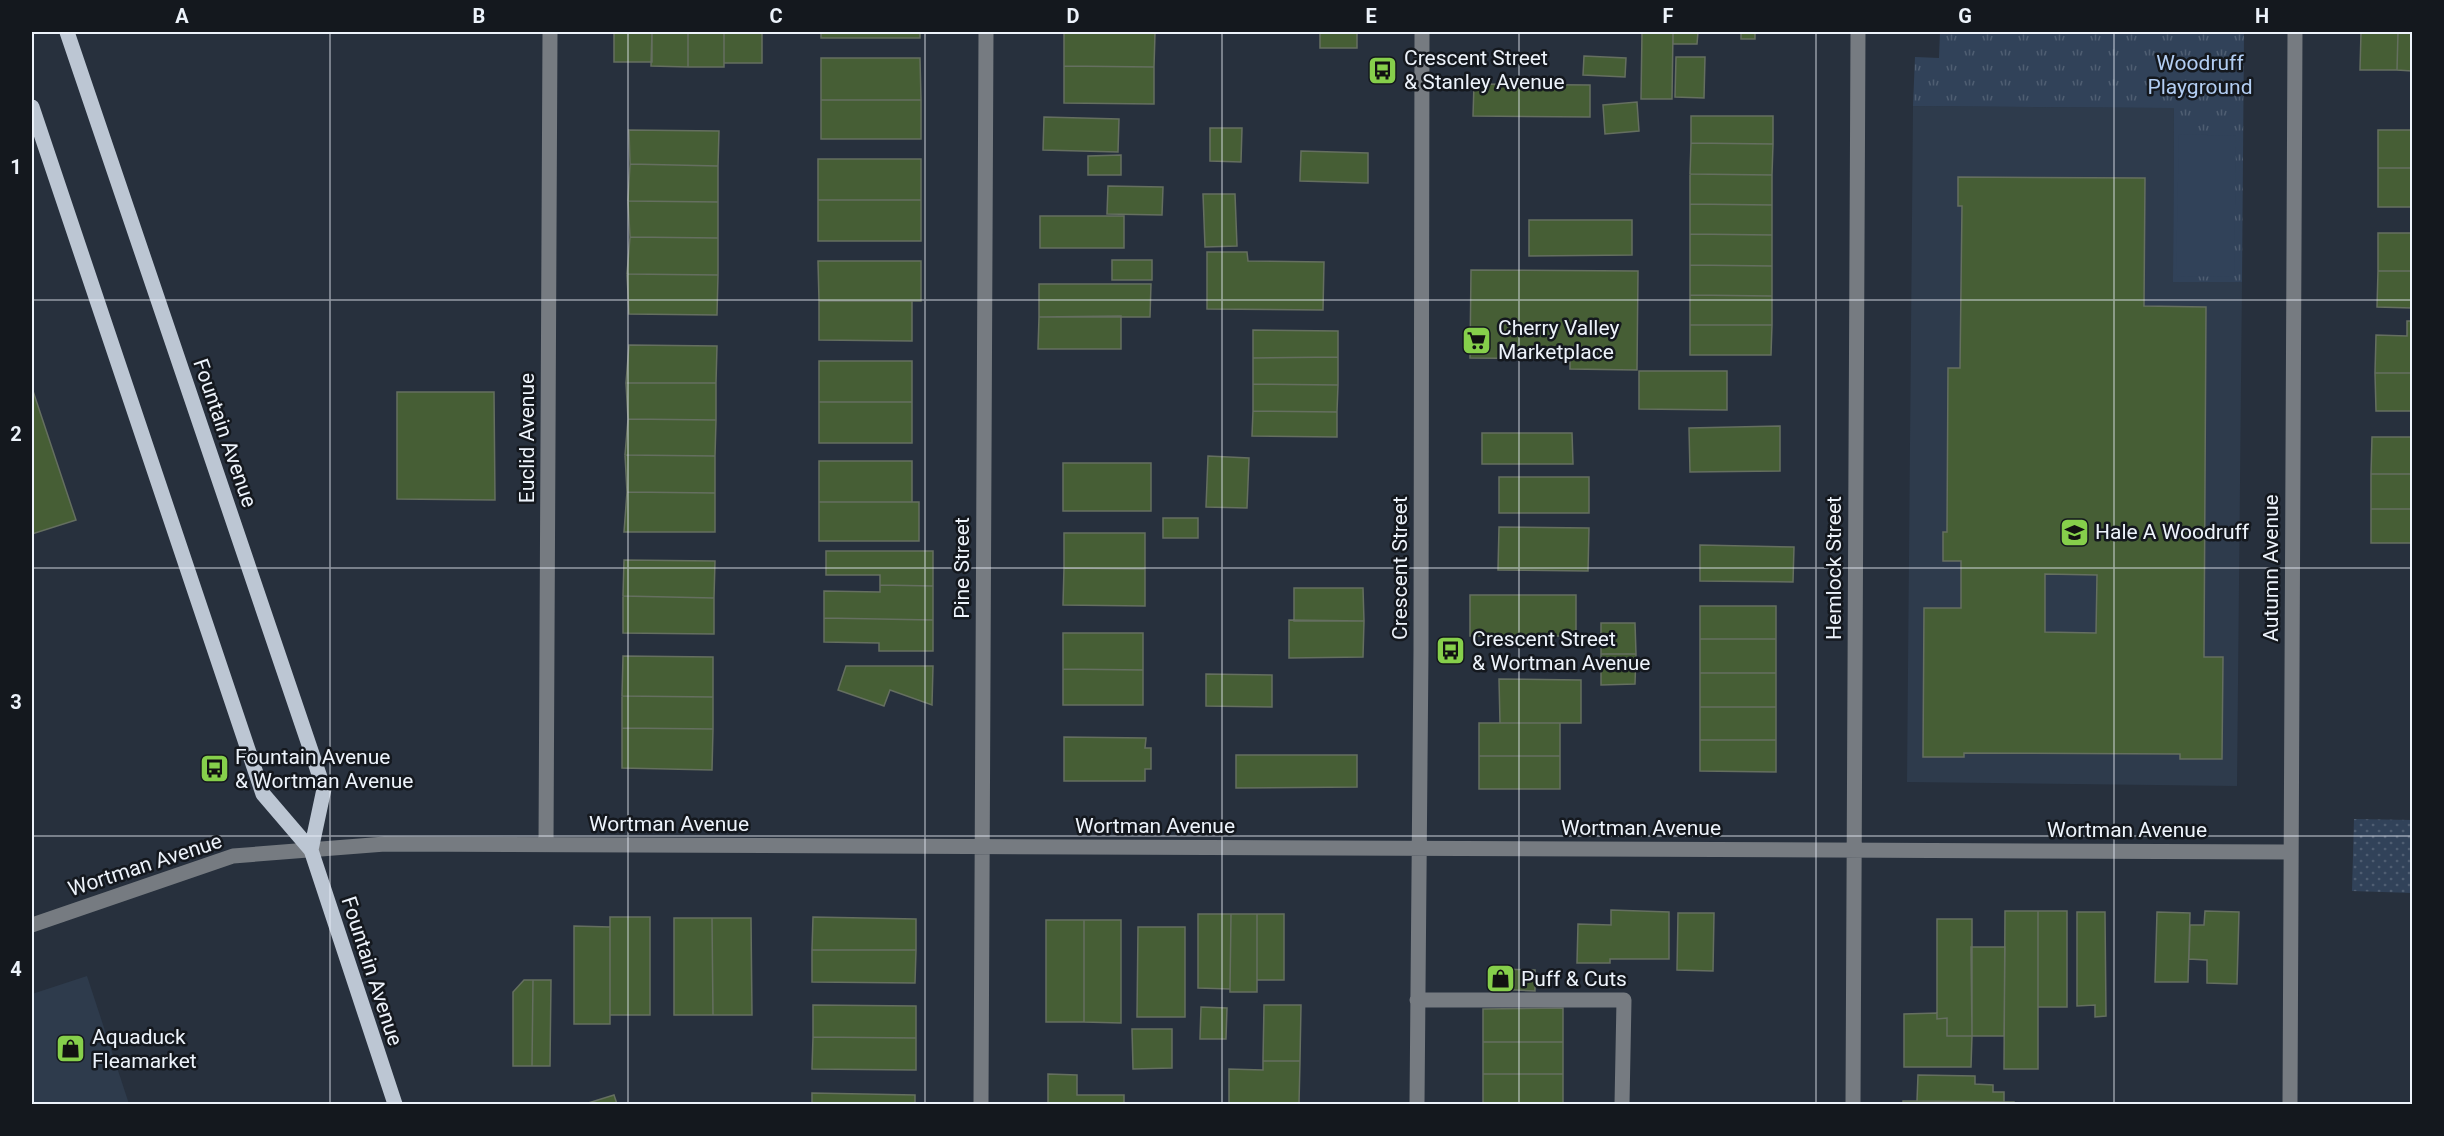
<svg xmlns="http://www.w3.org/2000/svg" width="2444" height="1136" viewBox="0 0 2444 1136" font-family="Roboto,sans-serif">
<defs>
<pattern id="grass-tufts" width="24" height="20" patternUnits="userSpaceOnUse" patternTransform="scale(1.5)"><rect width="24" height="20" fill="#314259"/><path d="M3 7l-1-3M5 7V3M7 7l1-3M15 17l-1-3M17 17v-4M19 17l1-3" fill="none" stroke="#4f5e72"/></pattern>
<pattern id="garden-dots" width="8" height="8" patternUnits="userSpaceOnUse" patternTransform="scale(1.5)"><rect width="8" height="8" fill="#314259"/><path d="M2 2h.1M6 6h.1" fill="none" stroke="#4f5e72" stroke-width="1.8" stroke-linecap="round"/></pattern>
</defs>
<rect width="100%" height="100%" fill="#27303d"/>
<path fill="#2e3b4c" d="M 1913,106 L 2174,108 L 2173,282 L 2242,282 L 2237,786 L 1907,782 Z
M 87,976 L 129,1104 L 32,1104 L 32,994 Z"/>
<path fill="url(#grass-tufts)" d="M 1940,32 L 2244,32 L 2242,282 L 2173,282 L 2174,108 L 1913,106 L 1915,57 L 1939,58 Z"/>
<path fill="url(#garden-dots)" d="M 2354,819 L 2412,820 L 2412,893 L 2352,891 Z"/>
<path fill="#314259" d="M 2179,134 L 2236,136 L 2234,277 L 2176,276 Z"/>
<path fill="#465e35" stroke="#656f60" stroke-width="1.5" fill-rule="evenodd" d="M 614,32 L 652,32 L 652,62 L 614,62 Z
M 652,32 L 688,32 L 688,67 L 651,66 Z
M 688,32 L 724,32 L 724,67 L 688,67 Z
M 724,32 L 762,32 L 762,63 L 724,63 Z
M 821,32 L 920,32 L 920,38 L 821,38 Z
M 1064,32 L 1155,32 L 1155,33 Z
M 1064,32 L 1155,33 L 1154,67 L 1064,66 Z
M 1320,32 L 1357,32 L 1357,48 L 1320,48 Z
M 1642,32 L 1673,32 L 1672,99 L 1641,99 Z
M 1673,32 L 1698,32 L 1697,44 L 1673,44 Z
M 1741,32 L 1755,32 L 1755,39 L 1741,39 Z
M 2361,32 L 2398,32 L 2397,70 L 2360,70 Z
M 2398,32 L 2412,32 L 2412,71 L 2397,70 Z
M 1584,56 L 1626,58 L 1625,77 L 1583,75 Z
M 1676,57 L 1705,57 L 1704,98 L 1675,97 Z
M 821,58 L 920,58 L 921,100 L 821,100 Z
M 1064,66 L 1154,67 L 1154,104 L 1064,103 Z
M 1474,84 L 1590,85 L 1590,117 L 1473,116 Z
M 821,100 L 921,100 L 921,139 L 821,139 Z
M 1637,102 L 1639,131 L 1605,134 L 1603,105 Z
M 1691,116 L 1773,116 L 1773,144 L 1691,143 Z
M 1044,117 L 1119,119 L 1118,152 L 1043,150 Z
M 1210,128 L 1242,128 L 1241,162 L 1210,161 Z
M 629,130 L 719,131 L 718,166 L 630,164 Z
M 2378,130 L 2412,130 L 2412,168 L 2378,168 Z
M 1691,143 L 1773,144 L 1772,175 L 1690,174 Z
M 1301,151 L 1368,153 L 1368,183 L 1300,181 Z
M 1121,155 L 1121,175 L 1088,175 L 1088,156 Z
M 818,159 L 921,159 L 921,200 L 818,200 Z
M 630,164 L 718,166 L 718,202 L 628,201 Z
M 2378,168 L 2412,168 L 2412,207 L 2378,207 Z
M 1690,174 L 1772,175 L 1772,205 L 1690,204 Z
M 1958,177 L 2145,178 L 2144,306 L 2206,307 L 2204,657 L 2223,657 L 2222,759 L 2180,759 L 2180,754 L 1964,753 L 1964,757 L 1923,757 L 1924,608 L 1961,608 L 1961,561 L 1943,561 L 1943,532 L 1947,532 L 1948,368 L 1960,368 L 1962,206 L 1958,206 ZM 2045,574 L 2097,575 L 2096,633 L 2045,632 Z
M 1108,186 L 1163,187 L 1162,215 L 1107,214 Z
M 1203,194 L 1235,194 L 1237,246 L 1205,247 Z
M 818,200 L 921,200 L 921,241 L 818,241 Z
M 628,201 L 718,202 L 718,238 L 630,237 Z
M 1690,204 L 1772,205 L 1772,235 L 1690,234 Z
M 1040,216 L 1124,216 L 1124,248 L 1040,248 Z
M 1529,220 L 1632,220 L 1632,255 L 1529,256 Z
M 2378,233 L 2412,233 L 2412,271 L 2378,271 Z
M 1690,234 L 1772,235 L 1772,266 L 1690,265 Z
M 630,237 L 718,238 L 718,275 L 627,274 Z
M 1207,252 L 1247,252 L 1248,261 L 1324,262 L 1323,310 L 1207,309 Z
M 1112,260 L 1152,260 L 1152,280 L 1112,280 Z
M 818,261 L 921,261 L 921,301 L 819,301 Z
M 1690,265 L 1772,266 L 1772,296 L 1690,295 Z
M 1471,270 L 1638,271 L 1637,370 L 1570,369 L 1570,359 L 1470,358 Z
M 2378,271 L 2412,271 L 2412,308 L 2377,307 Z
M 627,274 L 718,275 L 717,315 L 629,314 Z
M 1039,284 L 1151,284 L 1150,317 L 1039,317 Z
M 1690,295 L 1772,296 L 1772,325 L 1690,325 Z
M 819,301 L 912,301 L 912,341 L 819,340 Z
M 1121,316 L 1121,349 L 1038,349 L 1039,317 Z
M 2407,321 L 2412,321 L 2412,373 L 2375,373 L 2376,335 L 2407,336 Z
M 1690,325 L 1772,325 L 1771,355 L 1690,355 Z
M 1253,330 L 1338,331 L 1338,357 L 1253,358 Z
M 629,345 L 717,346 L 716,383 L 626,383 Z
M 1338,357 L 1338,385 L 1253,384 L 1253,358 Z
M 819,361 L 912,361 L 912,402 L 819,402 Z
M 1639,371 L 1727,371 L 1727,410 L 1639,409 Z
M 2375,373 L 2412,373 L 2412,411 L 2376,411 Z
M 626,383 L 716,383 L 716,420 L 628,419 Z
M 1253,384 L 1338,385 L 1337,412 L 1253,411 Z
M 32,388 L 76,520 L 32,534 Z
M 397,392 L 494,392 L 495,500 L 397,499 Z
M 819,402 L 912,402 L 912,443 L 819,443 Z
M 1253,411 L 1337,412 L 1337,437 L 1252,436 Z
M 628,419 L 716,420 L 715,456 L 625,455 Z
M 1780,426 L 1780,471 L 1690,472 L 1689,428 Z
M 1482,433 L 1572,433 L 1573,464 L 1482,464 Z
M 2372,437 L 2412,437 L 2412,474 L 2371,474 Z
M 625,455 L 715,456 L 715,493 L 627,492 Z
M 1208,456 L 1249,458 L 1247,508 L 1206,507 Z
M 819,461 L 912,461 L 912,502 L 819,502 Z
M 1063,463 L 1151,463 L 1151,511 L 1063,511 Z
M 2371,474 L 2412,474 L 2412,509 L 2371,509 Z
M 1499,477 L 1589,477 L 1589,513 L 1499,513 Z
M 627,492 L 715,493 L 715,532 L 624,532 Z
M 819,502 L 919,502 L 919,541 L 819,541 Z
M 2371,509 L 2412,509 L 2412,543 L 2371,543 Z
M 1163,518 L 1198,518 L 1198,538 L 1163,538 Z
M 1499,527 L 1589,528 L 1588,571 L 1498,570 Z
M 1064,533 L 1145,533 L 1145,569 L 1064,568 Z
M 1700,545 L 1794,547 L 1793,582 L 1700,581 Z
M 826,551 L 933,551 L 933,586 L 880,585 L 880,575 L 826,575 Z
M 624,560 L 715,561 L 714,598 L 623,596 Z
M 1064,568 L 1145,569 L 1145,606 L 1063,605 Z
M 880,585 L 933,586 L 933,620 L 824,618 L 824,591 L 880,592 Z
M 1294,588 L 1363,588 L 1364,621 L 1294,621 Z
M 1470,595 L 1576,595 L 1576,636 L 1470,636 Z
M 623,596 L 714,598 L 714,634 L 623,633 Z
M 1700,606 L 1776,606 L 1776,639 L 1700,639 Z
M 824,618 L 933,620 L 933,651 L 879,651 L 879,643 L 824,642 Z
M 1289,620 L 1364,621 L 1363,657 L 1289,658 Z
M 1601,623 L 1635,623 L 1636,654 L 1601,654 Z
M 1063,633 L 1143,633 L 1143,670 L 1063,669 Z
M 1700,639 L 1776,639 L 1776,673 L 1700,673 Z
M 1601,654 L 1636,654 L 1635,684 L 1601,685 Z
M 623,656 L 713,657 L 713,697 L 622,696 Z
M 846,666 L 933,666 L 932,705 L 890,690 L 884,706 L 838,690 Z
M 1063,669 L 1143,670 L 1143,705 L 1063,705 Z
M 1700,673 L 1776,673 L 1776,707 L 1700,707 Z
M 1206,674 L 1272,675 L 1272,707 L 1206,706 Z
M 1499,679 L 1581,680 L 1581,723 L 1500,723 Z
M 622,696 L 713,697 L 713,729 L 622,728 Z
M 1700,707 L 1776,707 L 1776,740 L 1700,740 Z
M 1479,723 L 1560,723 L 1560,756 L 1479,756 Z
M 622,728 L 713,729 L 712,770 L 622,768 Z
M 1064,737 L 1146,738 L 1145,748 L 1151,748 L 1151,769 L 1145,769 L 1145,781 L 1064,781 Z
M 1700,740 L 1776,740 L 1776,772 L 1700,771 Z
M 1236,755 L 1357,755 L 1357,787 L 1236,788 Z
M 1479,756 L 1560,756 L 1560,789 L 1479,789 Z
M 1611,910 L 1669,912 L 1669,959 L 1610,959 L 1610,963 L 1577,963 L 1578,924 L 1611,925 Z
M 2005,911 L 2038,911 L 2038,1069 L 2004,1069 Z
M 2038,911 L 2067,911 L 2067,1007 L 2038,1007 Z
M 2205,911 L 2239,912 L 2237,984 L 2207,983 L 2207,960 L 2189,959 L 2190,925 L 2204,925 Z
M 2077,912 L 2105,912 L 2106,1016 L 2095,1017 L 2095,1005 L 2077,1006 Z
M 2157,912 L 2190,913 L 2188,982 L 2155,982 Z
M 1678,913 L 1714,913 L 1713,971 L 1677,970 Z
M 1198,914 L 1231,914 L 1230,989 L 1198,988 Z
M 1231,914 L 1257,914 L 1257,992 L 1230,992 Z
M 1257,914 L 1284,914 L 1284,980 L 1257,980 Z
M 610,917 L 650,917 L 650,1015 L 610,1015 Z
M 813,917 L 916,919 L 916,950 L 812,950 Z
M 674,918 L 712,918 L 713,1015 L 674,1015 Z
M 712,918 L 751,918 L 752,1015 L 713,1015 Z
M 1937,919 L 1972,919 L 1972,1036 L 1947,1036 L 1947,1018 L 1937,1019 Z
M 1046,920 L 1084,920 L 1084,1022 L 1046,1022 Z
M 1084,920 L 1121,920 L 1121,1023 L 1084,1022 Z
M 574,926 L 610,927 L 610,1024 L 574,1024 Z
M 1138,927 L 1185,927 L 1185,1017 L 1137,1017 Z
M 1971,947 L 2005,947 L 2004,1036 L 1972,1036 Z
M 812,950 L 916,950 L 915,983 L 812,982 Z
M 1496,969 L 1535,970 L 1535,991 L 1495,989 Z
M 524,980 L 533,980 L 532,1066 L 513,1066 L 513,992 Z
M 533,980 L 551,980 L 550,1066 L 532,1066 Z
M 813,1005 L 916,1006 L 916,1038 L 813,1037 Z
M 1264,1005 L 1301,1005 L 1300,1061 L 1263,1061 Z
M 1201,1007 L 1227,1008 L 1226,1039 L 1200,1039 Z
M 1563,1008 L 1563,1042 L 1483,1042 L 1483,1009 Z
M 1937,1013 L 1937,1019 L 1947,1018 L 1947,1036 L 1972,1036 L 1971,1067 L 1904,1067 L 1904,1014 Z
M 1132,1029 L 1172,1029 L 1172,1068 L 1133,1069 Z
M 813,1037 L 916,1038 L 916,1070 L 812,1069 Z
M 1483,1042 L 1563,1042 L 1563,1074 L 1483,1074 Z
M 1263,1061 L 1300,1061 L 1299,1104 L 1229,1104 L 1229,1069 L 1263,1070 Z
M 1048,1074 L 1077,1075 L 1077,1095 L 1124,1095 L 1124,1104 L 1048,1104 Z
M 1483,1074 L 1563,1074 L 1563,1104 L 1483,1104 Z
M 1918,1075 L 1975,1076 L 1975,1084 L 1993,1085 L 1993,1092 L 2004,1092 L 2004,1102 L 1917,1101 Z
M 812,1093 L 915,1095 L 915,1104 L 812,1104 Z
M 614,1095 L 617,1104 L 585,1104 Z
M 1903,1101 L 1917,1101 L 2014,1102 L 2014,1104 L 1903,1104 Z"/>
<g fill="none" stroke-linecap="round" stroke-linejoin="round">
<path stroke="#767b81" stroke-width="15" d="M 546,844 L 550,32
M 32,925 L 233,856 L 385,844 L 2290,852
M 1417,1000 L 1624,1000 L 1622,1104
M 981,1104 L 986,32
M 1417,1104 L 1421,650 L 1422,32
M 1853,1104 L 1858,32
M 2290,1104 L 2295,32"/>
<path stroke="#bcc6d3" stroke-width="15" d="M 67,32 L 324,789 L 311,850
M 32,107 L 263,794 L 311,850 L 395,1104"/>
</g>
<path fill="none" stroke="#edf3fb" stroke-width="1.5" stroke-opacity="0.55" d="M 330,32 L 330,1104M 628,32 L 628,1104M 925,32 L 925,1104M 1222,32 L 1222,1104M 1519,32 L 1519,1104M 1816,32 L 1816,1104M 2114,32 L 2114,1104M 32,300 L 2412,300M 32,568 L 2412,568M 32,836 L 2412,836"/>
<defs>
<symbol id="bus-square" viewBox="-11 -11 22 22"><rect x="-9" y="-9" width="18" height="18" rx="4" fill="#86cf4b" stroke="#14181e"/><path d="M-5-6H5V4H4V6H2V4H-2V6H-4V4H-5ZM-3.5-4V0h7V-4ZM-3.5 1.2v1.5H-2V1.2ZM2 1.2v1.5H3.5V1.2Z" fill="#111"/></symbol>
<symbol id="supermarket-square" viewBox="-11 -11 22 22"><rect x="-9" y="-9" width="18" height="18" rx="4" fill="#86cf4b" stroke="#14181e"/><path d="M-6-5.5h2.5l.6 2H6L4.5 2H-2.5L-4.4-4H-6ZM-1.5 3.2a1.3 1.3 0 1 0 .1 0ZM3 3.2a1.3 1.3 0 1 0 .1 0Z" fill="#111"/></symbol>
<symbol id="school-square" viewBox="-11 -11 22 22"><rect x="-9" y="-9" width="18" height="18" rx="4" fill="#86cf4b" stroke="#14181e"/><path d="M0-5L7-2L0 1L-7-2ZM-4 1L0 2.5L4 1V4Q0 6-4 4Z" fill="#111"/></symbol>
<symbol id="shop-square" viewBox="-11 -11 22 22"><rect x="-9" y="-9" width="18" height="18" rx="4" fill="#86cf4b" stroke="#14181e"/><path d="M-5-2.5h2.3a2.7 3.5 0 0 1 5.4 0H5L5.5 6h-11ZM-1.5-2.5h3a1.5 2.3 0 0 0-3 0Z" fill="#111"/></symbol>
</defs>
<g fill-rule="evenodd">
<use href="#bus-square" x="1366" y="54" width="33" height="33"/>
<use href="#supermarket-square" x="1460" y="324" width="33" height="33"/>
<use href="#school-square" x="2058" y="516" width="33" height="33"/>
<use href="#bus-square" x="1434" y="634" width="33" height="33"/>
<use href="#bus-square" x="198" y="752" width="33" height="33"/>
<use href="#shop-square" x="1484" y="962" width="33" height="33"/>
<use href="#shop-square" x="54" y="1032" width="33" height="33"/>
</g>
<g text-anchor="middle" stroke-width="5" stroke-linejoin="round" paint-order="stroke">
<g font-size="21" fill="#edf3fb" stroke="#14181e" text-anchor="start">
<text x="1404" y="65">Crescent Street<tspan x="1404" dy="24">&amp; Stanley Avenue</tspan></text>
<text x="1498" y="335">Cherry Valley<tspan x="1498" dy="24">Marketplace</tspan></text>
<text x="2095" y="539">Hale A Woodruff</text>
<text x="1472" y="646">Crescent Street<tspan x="1472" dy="24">&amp; Wortman Avenue</tspan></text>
<text x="235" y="764">Fountain Avenue<tspan x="235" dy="24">&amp; Wortman Avenue</tspan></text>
<text x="1521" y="986">Puff &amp; Cuts</text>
<text x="92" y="1044">Aquaduck<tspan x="92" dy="24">Fleamarket</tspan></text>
</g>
<g font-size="21" fill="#b3cef3" stroke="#14181e">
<text x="2200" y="70">Woodruff<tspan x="2200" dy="24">Playground</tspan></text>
</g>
<g font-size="21" fill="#edf3fb" stroke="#14181e">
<text transform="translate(225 433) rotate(71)" y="7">Fountain Avenue</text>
<text transform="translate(527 438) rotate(-90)" y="7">Euclid Avenue</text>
<text transform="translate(962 568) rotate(-90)" y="7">Pine Street</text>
<text transform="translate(1400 568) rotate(-90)" y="7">Crescent Street</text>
<text transform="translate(1834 568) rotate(-90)" y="7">Hemlock Street</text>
<text transform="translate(2271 568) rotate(-90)" y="7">Autumn Avenue</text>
<text x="669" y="831">Wortman Avenue</text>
<text x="1155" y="833">Wortman Avenue</text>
<text x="1641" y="835">Wortman Avenue</text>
<text x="2127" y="837">Wortman Avenue</text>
<text transform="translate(145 865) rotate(-18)" y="7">Wortman Avenue</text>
<text transform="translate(372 971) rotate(72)" y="7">Fountain Avenue</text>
</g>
</g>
<rect width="2444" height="1136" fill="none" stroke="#14181e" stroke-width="66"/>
<rect x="33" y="33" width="2378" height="1070" fill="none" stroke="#edf3fb" stroke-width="2"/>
<g font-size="20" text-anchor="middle" font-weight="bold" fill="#edf3fb">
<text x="182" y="23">A</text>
<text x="479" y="23">B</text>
<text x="776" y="23">C</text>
<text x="1073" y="23">D</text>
<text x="1371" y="23">E</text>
<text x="1668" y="23">F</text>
<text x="1965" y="23">G</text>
<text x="2262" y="23">H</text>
<text x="16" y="174">1</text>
<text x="16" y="441">2</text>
<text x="16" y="709">3</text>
<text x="16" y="976">4</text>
</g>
</svg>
